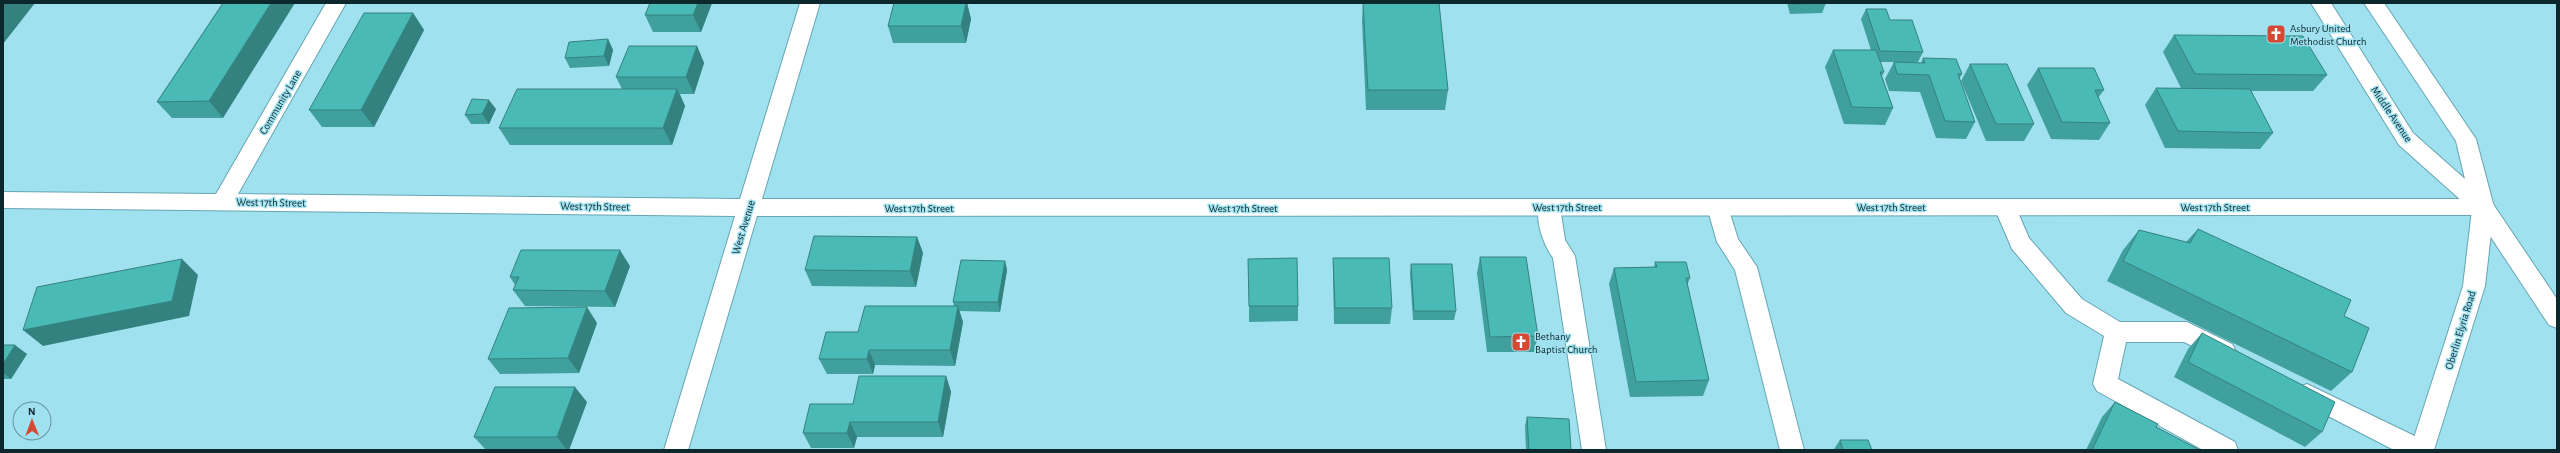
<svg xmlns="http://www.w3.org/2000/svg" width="2560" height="453" viewBox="0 0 2560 453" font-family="'Alegreya Sans',sans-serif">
<rect width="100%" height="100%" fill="#a0e1ef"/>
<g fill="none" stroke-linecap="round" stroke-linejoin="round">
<defs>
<path id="service" d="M 1549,199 L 1557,201 L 1560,207 L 1565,240 L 1575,256 L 1606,450 L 1582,450 L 1553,258 C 1543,244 1533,217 1541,201 Z
M 1718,199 L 1726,201 L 1738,239 L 1757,267 L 1804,450 L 1780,450 L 1735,270 L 1717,242 L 1707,207 L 1710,201 Z
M 2005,199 L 2013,201 L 2029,238 L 2082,299 L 2120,322 L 2187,322 L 2232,344 L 2236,351 L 2232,358 L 2224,361 L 2184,342 L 2126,342 L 2118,379 L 2235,442 L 2238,450 L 2203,450 L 2097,391 L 2093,384 L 2104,336 L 2066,313 L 2012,249 L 1994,207 L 1997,201 Z
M 2307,384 L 2427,442 L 2430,450 L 2394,450 L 2299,401 L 2295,394 L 2299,387 Z"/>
<path id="minor" d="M 326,3 L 346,3 L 238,194 L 740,199 L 800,3 L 820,3 L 762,199 L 2483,199 L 2491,201 L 2494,207 L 2491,213 L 2483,215 L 757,216 L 688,450 L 664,450 L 735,216 L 3,208 L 3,192 L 216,194 Z"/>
<path id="tertiary" d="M 2483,199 L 2491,201 L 2557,299 L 2557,328 L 2549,325 L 2475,213 L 2472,207 L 2475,201 Z"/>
<path id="secondary" d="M 2311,3 L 2331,3 L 2413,133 L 2465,179 L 2456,141 L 2364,3 L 2384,3 L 2476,139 L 2494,207 L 2485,286 L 2434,450 L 2410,450 L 2463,286 L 2472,210 L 2399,145 Z"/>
</defs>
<use href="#service" stroke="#66a5b2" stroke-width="2"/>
<use href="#minor" stroke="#66a5b2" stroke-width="2"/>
<use href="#tertiary" stroke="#66a5b2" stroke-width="2"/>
<use href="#secondary" stroke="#66a5b2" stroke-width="2"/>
<use href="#service" fill="#fff" fill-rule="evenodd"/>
<use href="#minor" fill="#fff" fill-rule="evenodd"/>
<use href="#tertiary" fill="#fff" fill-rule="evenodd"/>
<use href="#secondary" fill="#fff" fill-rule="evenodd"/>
</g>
<path fill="#40a09d" d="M 223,3 L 223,118 L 172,118 L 157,102 Z
M 712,3 L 701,32 L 653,32 L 645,15 Z
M 894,3 L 967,3 L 971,19 L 966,43 L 893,43 L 888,26 Z
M 1363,3 L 1439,3 L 1448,90 L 1445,110 L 1366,110 L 1362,21 Z
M 1787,3 L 1826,3 L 1822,13 L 1790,14 Z
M 1866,9 L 1890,20 L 1923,52 L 1918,62 L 1880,62 L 1884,72 L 1882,76 L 1893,108 L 1885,125 L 1844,124 L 1825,67 L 1833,50 L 1871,50 L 1861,19 Z
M 413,13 L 424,30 L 374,127 L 322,127 L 309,110 Z
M 2174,35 L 2327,75 L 2313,91 L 2251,91 L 2273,133 L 2260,149 L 2165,148 L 2145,105 L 2156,88 L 2181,88 L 2163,52 Z
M 608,39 L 613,50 L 609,66 L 570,68 L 565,58 Z
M 697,46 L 704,63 L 694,94 L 680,94 L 685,106 L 672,145 L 510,145 L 499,128 L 622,89 L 616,77 Z
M 1923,58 L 1962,74 L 1959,79 L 1975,122 L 1966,139 L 1936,138 L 1920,92 L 1889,91 L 1885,79 L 1894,62 L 1921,63 Z
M 1970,64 L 2034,124 L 2024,141 L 1986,141 L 1961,81 Z
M 2038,68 L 2104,90 L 2098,98 L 2110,123 L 2099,140 L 2051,139 L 2027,85 Z
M 496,109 L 489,124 L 471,124 L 465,115 Z
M 2198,229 L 2344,316 L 2352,372 L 2331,391 L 2107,281 L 2123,250 L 2139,230 L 2186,242 Z
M 917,237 L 923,253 L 916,287 L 812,286 L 805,270 Z
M 1480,257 L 1538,336 L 1534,352 L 1487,352 L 1477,273 Z
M 1333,258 L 1392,308 L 1390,324 L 1334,324 L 1333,274 Z
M 1005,261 L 1007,270 L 1000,312 L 959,311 L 963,322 L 955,366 L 875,365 L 873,374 L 827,374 L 819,359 L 858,332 L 954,306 L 953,302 Z
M 1655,262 L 1690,278 L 1687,285 L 1709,380 L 1703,396 L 1630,397 L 1609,284 L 1614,268 L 1654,267 Z
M 1411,264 L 1456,311 L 1454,320 L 1413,320 L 1410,274 Z
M 630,266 L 615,307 L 525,306 L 513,290 L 515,285 L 510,277 Z
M 1249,306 L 1298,306 L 1298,321 L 1249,322 Z
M 597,323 L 579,373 L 500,374 L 488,359 Z
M 2202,333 L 2322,432 L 2305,447 L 2174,377 L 2188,349 Z
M 3,345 L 27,354 L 11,379 L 3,379 Z
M 946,376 L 951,392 L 943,437 L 857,437 L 854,448 L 811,448 L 803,433 Z
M 587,402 L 569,450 L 486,450 L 474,437 Z
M 2115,402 L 2156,427 L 2200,450 L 2086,450 L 2102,417 Z
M 1527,417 L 1571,450 L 1526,450 L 1525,426 Z
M 1840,440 L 1872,450 L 1835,450 L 1834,449 Z"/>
<path fill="#34827f" d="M 5,3 L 35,3 L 3,44 L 3,6 Z
M 271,3 L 295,3 L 223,118 L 209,101 Z
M 698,3 L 712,3 L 701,32 L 693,15 Z
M 966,3 L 967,3 L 971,19 L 966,43 L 961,26 Z
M 413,13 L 424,30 L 374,127 L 361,110 Z
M 608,39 L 613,50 L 609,66 L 604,56 Z
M 697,46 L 704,63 L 694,94 L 686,77 Z
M 677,89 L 685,106 L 672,145 L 663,128 Z
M 489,100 L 496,109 L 489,124 L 482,114 Z
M 917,237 L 923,253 L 916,287 L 910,271 Z
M 620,250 L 630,266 L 615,307 L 605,291 Z
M 182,259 L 198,275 L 189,316 L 43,346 L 23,330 Z
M 1005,261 L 1007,270 L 1000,312 L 998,302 Z
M 958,306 L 963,322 L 955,366 L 950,350 Z
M 587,307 L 597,323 L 579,373 L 568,358 Z
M 15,345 L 27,354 L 11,379 L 3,373 L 3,364 Z
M 869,350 L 875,365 L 873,374 L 867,359 Z
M 946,376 L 951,392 L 943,437 L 938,422 Z
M 575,387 L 587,402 L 569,450 L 567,450 L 557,437 Z
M 850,422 L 857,437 L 854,448 L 847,433 Z"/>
<path fill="#4abab6" stroke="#34827f" d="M 223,3 L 271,3 L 209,101 L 157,102 Z
M 650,3 L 698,3 L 693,15 L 645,15 Z
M 894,3 L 966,3 L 961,26 L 888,26 Z
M 1363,3 L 1439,3 L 1448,90 L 1368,90 Z
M 1794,3 L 1826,3 L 1794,4 Z
M 1866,9 L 1886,9 L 1890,20 L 1912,20 L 1923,52 L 1880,51 Z
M 364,13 L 413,13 L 361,110 L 309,110 Z
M 2174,35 L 2303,36 L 2327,75 L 2195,74 Z
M 608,39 L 604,56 L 565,58 L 569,42 Z
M 629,46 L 697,46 L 686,77 L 616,77 Z
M 1833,50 L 1876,50 L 1884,72 L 1880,72 L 1893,108 L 1852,107 Z
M 1923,58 L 1956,59 L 1962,74 L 1958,74 L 1975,122 L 1945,121 L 1929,75 L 1897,74 L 1894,62 L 1925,63 Z
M 1970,64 L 2007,64 L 2034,124 L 1996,124 Z
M 2038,68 L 2094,68 L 2104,90 L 2095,90 L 2110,123 L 2062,122 Z
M 2156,88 L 2250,89 L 2273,133 L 2178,131 Z
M 517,89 L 677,89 L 663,128 L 499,128 Z
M 472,99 L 489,100 L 482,114 L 465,115 Z
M 2198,229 L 2351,300 L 2344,316 L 2369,328 L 2352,372 L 2123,261 L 2139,230 L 2190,243 Z
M 814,236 L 917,237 L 910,271 L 805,270 Z
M 521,250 L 620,250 L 605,291 L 513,290 L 519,277 L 510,277 Z
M 1480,257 L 1526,257 L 1538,336 L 1490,337 Z
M 1297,258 L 1298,306 L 1249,306 L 1248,259 Z
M 1333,258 L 1389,258 L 1392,308 L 1335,308 Z
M 182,259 L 172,301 L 23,330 L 37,287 Z
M 961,260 L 1005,261 L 998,302 L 953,302 Z
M 1655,262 L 1686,262 L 1690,278 L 1686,278 L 1709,380 L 1636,382 L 1614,268 L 1657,267 Z
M 1411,264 L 1452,264 L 1456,311 L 1414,311 Z
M 865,306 L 958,306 L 950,350 L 869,350 L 867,359 L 819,359 L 826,332 L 858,332 Z
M 587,307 L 568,358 L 488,359 L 509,308 Z
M 2202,333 L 2335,402 L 2322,432 L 2188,362 Z
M 3,345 L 15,345 L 3,364 Z
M 859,376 L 946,376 L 938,422 L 850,422 L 847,433 L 803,433 L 810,404 L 853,404 Z
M 495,387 L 575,387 L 557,437 L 474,437 Z
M 2115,402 L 2158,424 L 2156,427 L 2200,450 L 2092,450 Z
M 1527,417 L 1569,419 L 1571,450 L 1529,450 Z
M 1840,440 L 1868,440 L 1872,450 L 1843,450 Z"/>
<defs>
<symbol id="church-square" viewBox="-11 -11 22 22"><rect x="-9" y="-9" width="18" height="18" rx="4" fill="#d54933" stroke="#a0e1ef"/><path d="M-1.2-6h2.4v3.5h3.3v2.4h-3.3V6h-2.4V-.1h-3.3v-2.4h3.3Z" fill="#fff"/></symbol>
</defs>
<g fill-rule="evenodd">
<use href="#church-square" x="2265" y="23" width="22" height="22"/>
<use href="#church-square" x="1510" y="331" width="22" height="22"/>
</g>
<g text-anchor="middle" stroke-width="3" stroke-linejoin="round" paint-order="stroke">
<g font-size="11" fill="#0d282d" stroke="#a0e1ef" text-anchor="start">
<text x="2290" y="32">Asbury United<tspan x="2290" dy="13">Methodist Church</tspan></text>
<text x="1535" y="340">Bethany<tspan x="1535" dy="13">Baptist Church</tspan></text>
</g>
<g font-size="11" fill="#0d282d" stroke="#a0e1ef">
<text transform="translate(280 102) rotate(-60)" y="4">Community Lane</text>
<text transform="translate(2392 114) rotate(56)" y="4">Middle Avenue</text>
<text transform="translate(271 202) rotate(1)" y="4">West 17th Street</text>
<text transform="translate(595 206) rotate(1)" y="4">West 17th Street</text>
<text x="1567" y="211">West 17th Street</text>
<text x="1891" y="211">West 17th Street</text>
<text x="2215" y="211">West 17th Street</text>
<text x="919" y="212">West 17th Street</text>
<text x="1243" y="212">West 17th Street</text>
<text transform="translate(743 227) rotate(-73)" y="4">West Avenue</text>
<text transform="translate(2460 330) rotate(-73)" y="4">Oberlin Elyria Road</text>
</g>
</g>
<rect width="2560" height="453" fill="none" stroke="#0d282d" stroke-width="8"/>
<g transform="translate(32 421) rotate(359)"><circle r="19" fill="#a0e1ef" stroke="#6597a1"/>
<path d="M0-3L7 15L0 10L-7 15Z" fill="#d54933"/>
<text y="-6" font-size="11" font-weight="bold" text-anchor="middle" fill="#0d282d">N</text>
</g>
</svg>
